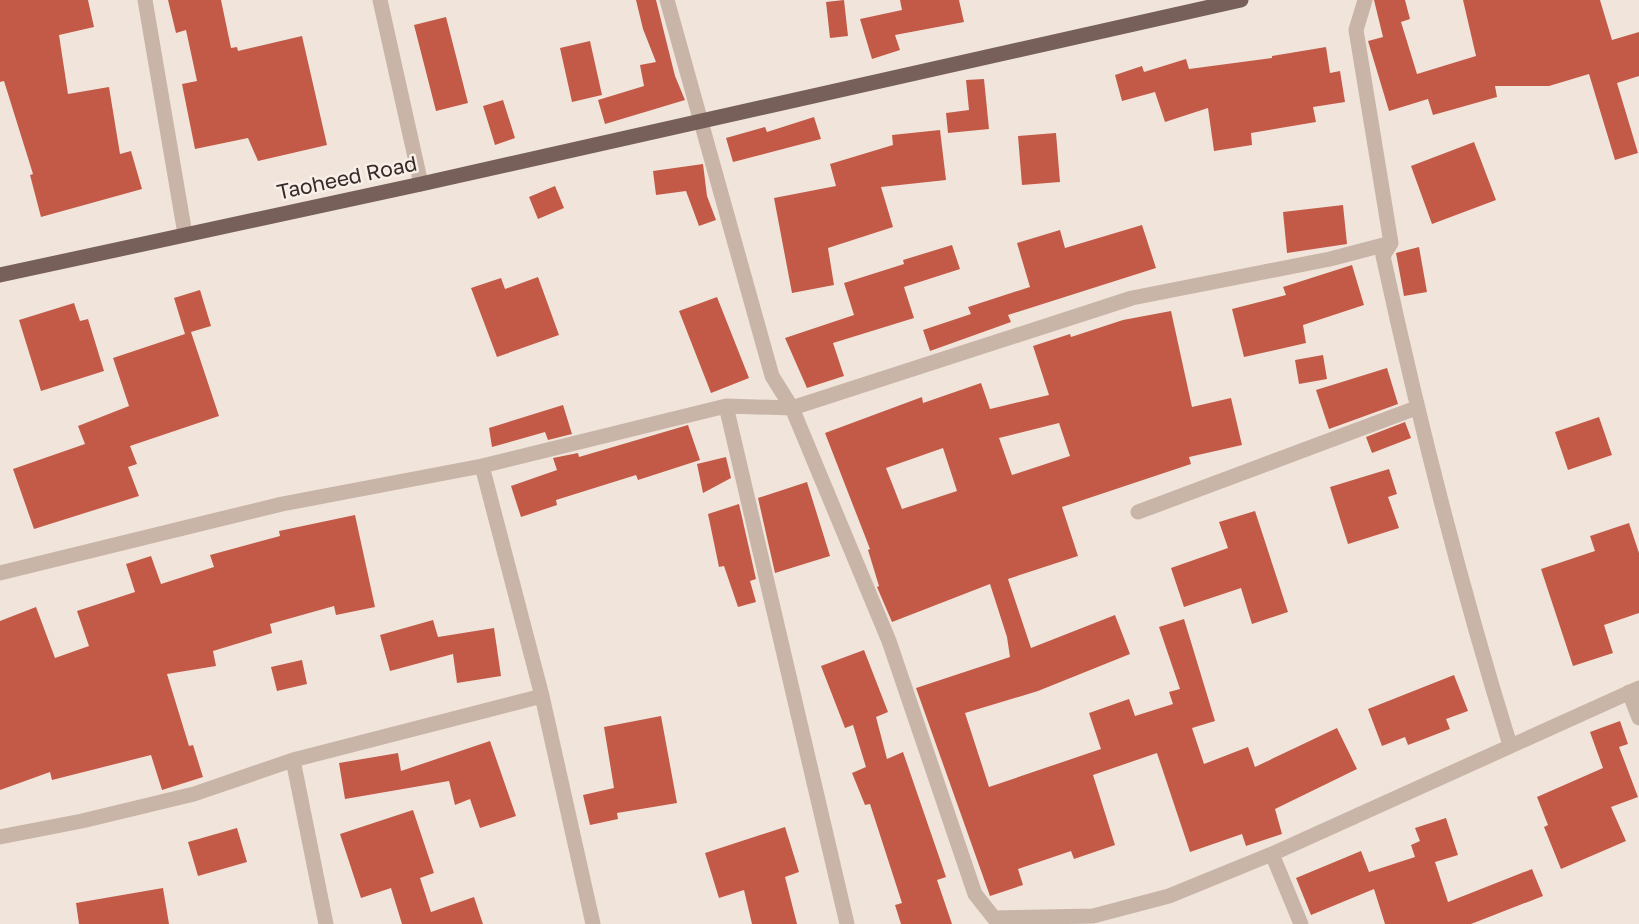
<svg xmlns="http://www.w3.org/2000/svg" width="1639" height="924" viewBox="0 0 1639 924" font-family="'Golos Text',sans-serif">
<rect width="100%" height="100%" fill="#f1e5db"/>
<path fill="#c35a48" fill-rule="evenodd" d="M 0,0 L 88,0 L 94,27 L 59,35 L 68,94 L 109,87 L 120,154 L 131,151 L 142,189 L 41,217 L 30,175 L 33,174 L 4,81 L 0,82 Z
M 168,0 L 221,0 L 231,48 L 237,47 L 238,51 L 302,36 L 327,145 L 258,161 L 248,138 L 195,149 L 182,84 L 197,81 L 186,30 L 176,33 Z
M 636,0 L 656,0 L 675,76 L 685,100 L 605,124 L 598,100 L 644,86 L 640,65 L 656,62 L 643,29 Z
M 844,0 L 848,36 L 830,38 L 826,2 Z
M 900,0 L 959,0 L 964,22 L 895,35 L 900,50 L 872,59 L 860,19 L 902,10 Z
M 1374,0 L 1405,0 L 1410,19 L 1401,22 L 1417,74 L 1476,56 L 1463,0 L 1600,0 L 1612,40 L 1639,32 L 1639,76 L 1617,83 L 1638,153 L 1615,160 L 1589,74 L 1549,86 L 1495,86 L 1497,97 L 1433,115 L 1428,99 L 1389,111 L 1368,41 L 1383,37 Z
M 446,17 L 468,103 L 436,111 L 414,25 Z
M 590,41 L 602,95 L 572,102 L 560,48 Z
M 1326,47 L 1330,73 L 1340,71 L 1345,102 L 1313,107 L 1316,122 L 1251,133 L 1252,145 L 1214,151 L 1208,108 L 1165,122 L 1155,92 L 1122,101 L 1115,75 L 1142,66 L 1144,72 L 1186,59 L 1189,69 L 1272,58 L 1272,56 Z
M 984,79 L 989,129 L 948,133 L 946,113 L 969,110 L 966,80 Z
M 503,100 L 515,138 L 495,145 L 483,106 Z
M 814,117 L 821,139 L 733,162 L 726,138 L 765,127 L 767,132 Z
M 940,130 L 946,180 L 881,187 L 893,227 L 828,248 L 834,285 L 792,293 L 774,198 L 836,186 L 830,164 L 893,145 L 892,135 Z
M 1056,133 L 1060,182 L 1022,185 L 1018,136 Z
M 1474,142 L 1496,200 L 1432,224 L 1411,166 Z
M 703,164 L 707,196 L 716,220 L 699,226 L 686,191 L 656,195 L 653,171 Z
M 555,186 L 564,208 L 538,219 L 529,197 Z
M 1343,205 L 1347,244 L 1287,253 L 1283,212 Z
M 1142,225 L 1156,268 L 1008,315 L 1011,322 L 930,351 L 923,330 L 971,314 L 968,307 L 1030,287 L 1017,243 L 1060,230 L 1065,248 Z
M 952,245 L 960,269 L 904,287 L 914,318 L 833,343 L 844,376 L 807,388 L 785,338 L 854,315 L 844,283 L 904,264 L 903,260 Z
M 1419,247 L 1427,292 L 1404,296 L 1396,253 Z
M 1352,265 L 1364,305 L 1303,325 L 1306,343 L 1244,357 L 1232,309 L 1286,295 L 1283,287 Z
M 538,277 L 559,335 L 497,357 L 471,288 L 501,278 L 505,289 Z
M 200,290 L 211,326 L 191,332 L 219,416 L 130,446 L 137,464 L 128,467 L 139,496 L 34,529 L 13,469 L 85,444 L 78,426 L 129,406 L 113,358 L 185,334 L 174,298 Z
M 717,297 L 749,378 L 711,393 L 679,311 Z
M 74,303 L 80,321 L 88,319 L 104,371 L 41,391 L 19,320 Z
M 1171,311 L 1192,407 L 1231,398 L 1242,445 L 1189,457 L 1191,464 L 1062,507 L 1078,556 L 1008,579 L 1031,648 L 1115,615 L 1130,654 L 1038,691 L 965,713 L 989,787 L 1101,749 L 1089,713 L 1129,699 L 1135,716 L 1173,704 L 1169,692 L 1180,689 L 1159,627 L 1184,619 L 1215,721 L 1192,728 L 1204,764 L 1248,747 L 1255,767 L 1337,728 L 1357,769 L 1275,809 L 1282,834 L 1246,846 L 1242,834 L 1190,852 L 1157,753 L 1093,775 L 1115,845 L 1074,859 L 1071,851 L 1018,869 L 1023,885 L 990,896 L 916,688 L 1010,657 L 1007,637 L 990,584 L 892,622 L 877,587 L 879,586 L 868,550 L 870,549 L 825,433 L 922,397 L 923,403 L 981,383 L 990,409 L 1049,395 L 1033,346 L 1070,334 L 1071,337 L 1123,320 ZM 1059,423 L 1070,456 L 1012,475 L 999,438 ZM 943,448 L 957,491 L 902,509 L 886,468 Z
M 1323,355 L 1327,379 L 1299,384 L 1295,360 Z
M 1387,368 L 1398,404 L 1329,429 L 1316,390 Z
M 563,405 L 572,434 L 548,440 L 545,432 L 492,447 L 489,428 Z
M 1599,417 L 1612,455 L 1568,470 L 1555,432 Z
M 1405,422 L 1411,438 L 1372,453 L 1366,437 Z
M 688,425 L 700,460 L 638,480 L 636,475 L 556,500 L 557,505 L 521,517 L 511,486 L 557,470 L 553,458 L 578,453 L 579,457 Z
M 726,457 L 731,478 L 703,493 L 697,464 Z
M 1389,469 L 1397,494 L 1388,497 L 1399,528 L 1348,544 L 1330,487 Z
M 807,482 L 830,556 L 775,573 L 758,498 Z
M 739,504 L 756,579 L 750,581 L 756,602 L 738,607 L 724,566 L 719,567 L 708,514 Z
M 1255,511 L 1288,612 L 1252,624 L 1241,588 L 1184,607 L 1171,568 L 1228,548 L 1219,522 Z
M 355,515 L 375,607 L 336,615 L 334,606 L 270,624 L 272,633 L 213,651 L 216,666 L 167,674 L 189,746 L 193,745 L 203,777 L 162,790 L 151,755 L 52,780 L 50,772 L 0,790 L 0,621 L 36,607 L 55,658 L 89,646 L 77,611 L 135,592 L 126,564 L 151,556 L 161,584 L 214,567 L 210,555 L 280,536 L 279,531 Z
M 1629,523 L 1639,553 L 1639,613 L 1604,625 L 1613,653 L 1573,666 L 1541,569 L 1595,551 L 1590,536 Z
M 433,620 L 438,637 L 494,628 L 501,676 L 457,683 L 453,654 L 390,671 L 380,635 Z
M 864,650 L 888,712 L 876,717 L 887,759 L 903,752 L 946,877 L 937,880 L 952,924 L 901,924 L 895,905 L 902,903 L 870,804 L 865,805 L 852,773 L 866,767 L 853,725 L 845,728 L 821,666 Z
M 302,660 L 307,684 L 277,691 L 271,667 Z
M 1454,675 L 1468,711 L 1446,719 L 1450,729 L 1408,745 L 1405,737 L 1382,746 L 1368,709 Z
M 661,716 L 677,803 L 617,813 L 618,819 L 590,825 L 583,795 L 614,788 L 604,727 Z
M 1620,721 L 1628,744 L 1619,747 L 1638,797 L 1611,807 L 1626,841 L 1561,869 L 1544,827 L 1548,825 L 1537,797 L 1603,768 L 1590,732 Z
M 490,741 L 516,816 L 480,828 L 470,799 L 455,805 L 449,781 L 345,799 L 339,763 L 398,753 L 401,771 Z
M 413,810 L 434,873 L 420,878 L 431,912 L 474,897 L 483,924 L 402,924 L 391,888 L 361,898 L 340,834 Z
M 1446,818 L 1458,855 L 1435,862 L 1448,902 L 1532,869 L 1543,896 L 1471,924 L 1385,924 L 1374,889 L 1311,915 L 1296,878 L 1361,851 L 1369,872 L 1415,857 L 1411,845 L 1420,841 L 1415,828 Z
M 785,827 L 799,872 L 785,877 L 797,924 L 752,924 L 744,890 L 719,898 L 705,853 Z
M 237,828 L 247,862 L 198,876 L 188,842 Z
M 163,888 L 169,924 L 79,924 L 76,903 Z"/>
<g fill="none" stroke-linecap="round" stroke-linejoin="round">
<path stroke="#c9b4a8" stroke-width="15" d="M 145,0 L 185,234
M 380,0 L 421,184
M 667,0 L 772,376 L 792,408 L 889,641 L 975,894 L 994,918 L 1093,916 L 1169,896 L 1272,854 L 1639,688
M 1365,0 L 1356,30 L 1391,243 L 1383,256 C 1419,421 1460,584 1510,745
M 726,406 L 847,924
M 482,466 L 542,696 L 593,924
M 1138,512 L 1416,408
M 0,573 L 282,504 L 482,466 L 726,406 L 792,408 L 1132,298 L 1330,259 L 1391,243
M 1629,692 L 1639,718
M 293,760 L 326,924
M 0,837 L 82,821 L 194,794 L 293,760 L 542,696
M 1272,854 L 1301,924"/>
<path stroke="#776059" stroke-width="15" d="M 0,275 L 421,184 L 1241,0"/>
</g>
<g text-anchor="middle" stroke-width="5" stroke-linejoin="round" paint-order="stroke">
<g font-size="21" fill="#362b28" stroke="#f9efe8">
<text transform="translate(347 178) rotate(-12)" y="7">Taoheed Road</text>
</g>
</g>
</svg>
